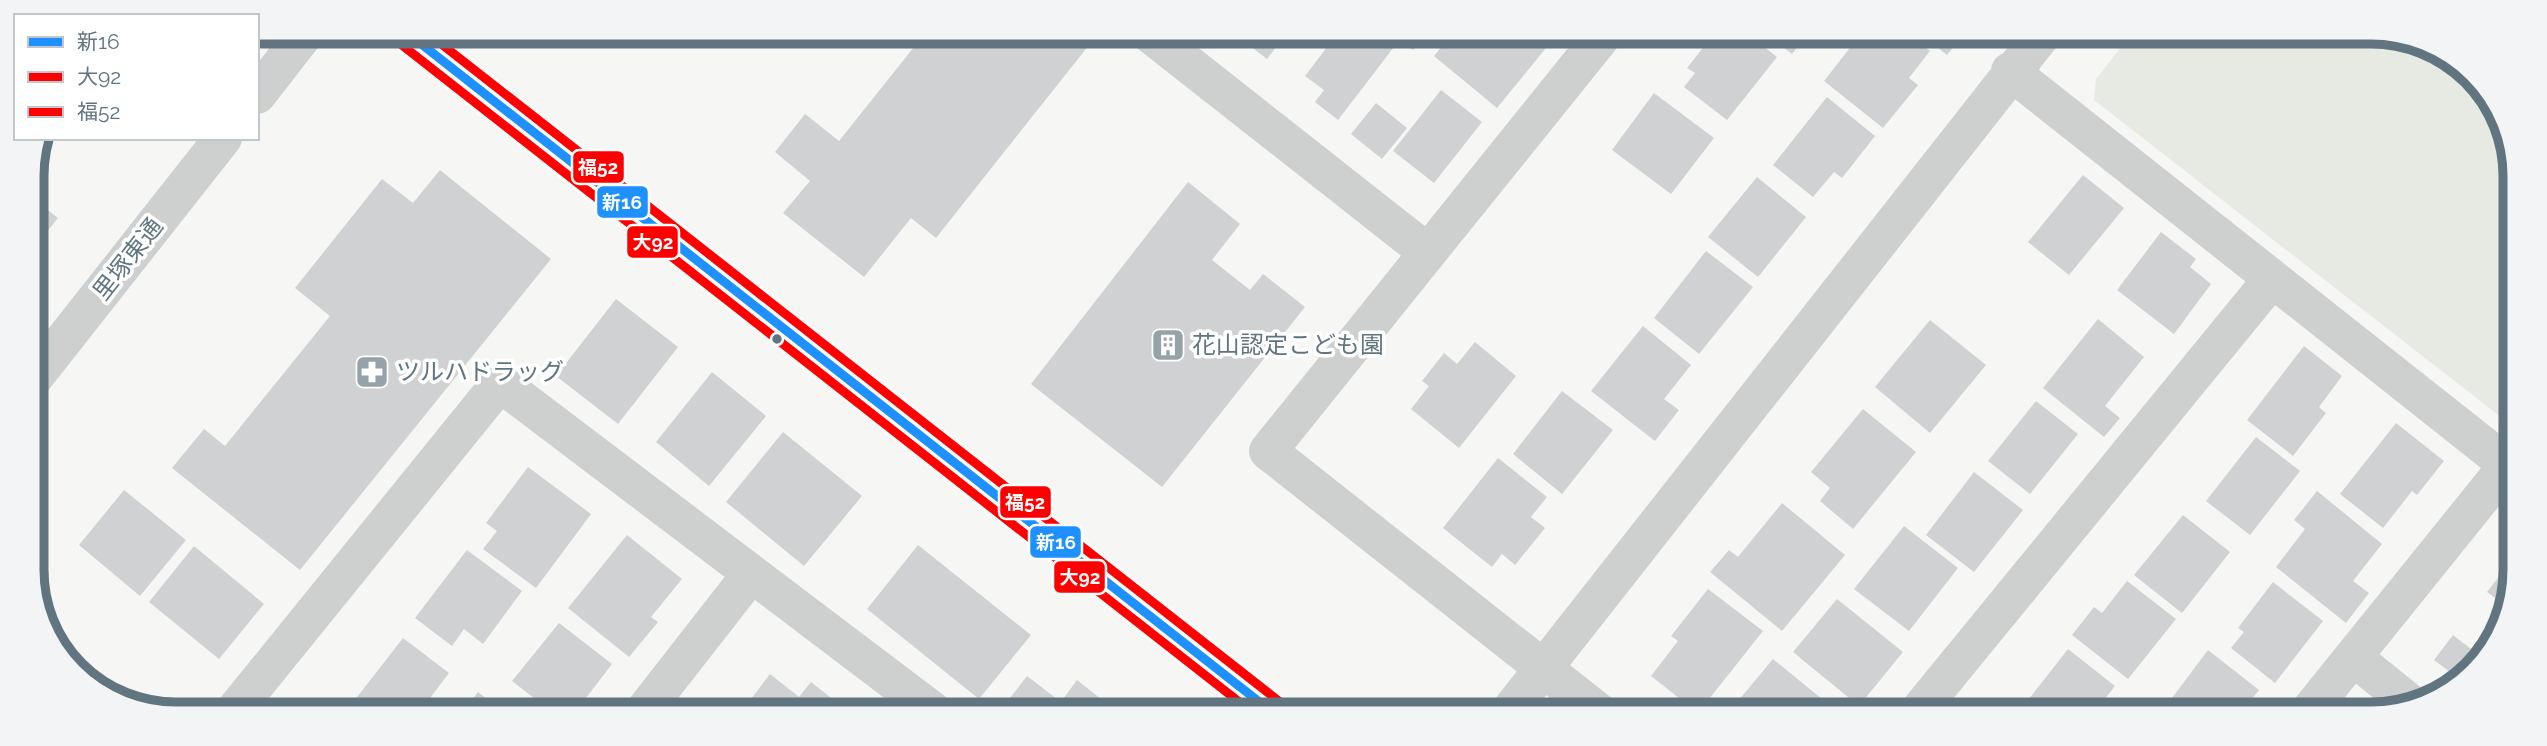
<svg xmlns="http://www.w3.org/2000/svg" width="2547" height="746" viewBox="0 0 2547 746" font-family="Raleway,'Noto Sans JP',sans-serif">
<rect width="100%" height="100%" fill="#f6f6f5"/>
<path fill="#e6eae3" d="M 2130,36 L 2408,36 L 2484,93 L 2513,148 L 2512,417 L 2497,414 L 2094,100 L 2096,79 Z"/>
<path fill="#d0d1d2" d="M 918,33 L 1085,33 L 1093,40 L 936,238 L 911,218 L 864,277 L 783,213 L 810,181 L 775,152 L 805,114 L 839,141 L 922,37 Z
M 1235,34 L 1286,34 L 1267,59 Z
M 1337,34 L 1385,34 L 1397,43 L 1338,120 L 1315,102 L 1324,90 L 1305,76 Z
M 1392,34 L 1425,34 L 1413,50 Z
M 1452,34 L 1539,34 L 1550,43 L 1497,108 L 1434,56 Z
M 1713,35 L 1749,35 L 1777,57 L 1727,120 L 1684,87 L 1695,73 L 1687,68 Z
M 1767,35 L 1807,35 L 1792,54 Z
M 1860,35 L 1910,35 L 1930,51 L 1909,78 L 1918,85 L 1883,128 L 1824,81 Z
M 1922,35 L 1963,35 L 1947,55 Z
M 1441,90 L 1482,122 L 1434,183 L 1393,151 Z
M 1654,93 L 1714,138 L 1671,194 L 1612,150 Z
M 1827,97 L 1875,136 L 1842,178 L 1834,172 L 1813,197 L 1773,165 Z
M 1376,103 L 1407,128 L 1382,159 L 1351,134 Z
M 440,170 L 551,259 L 300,570 L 172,468 L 204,429 L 225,446 L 330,316 L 295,288 L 382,179 L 413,203 Z
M 2083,175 L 2124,208 L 2069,275 L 2028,242 Z
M 1757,177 L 1806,217 L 1758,277 L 1708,237 Z
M 1188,182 L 1240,224 L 1212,260 L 1250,290 L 1263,274 L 1305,307 L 1162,487 L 1031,384 Z
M 32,198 L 58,218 L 32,250 Z
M 2161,232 L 2196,259 L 2190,267 L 2211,284 L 2174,334 L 2117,290 Z
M 1706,251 L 1753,287 L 1699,354 L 1654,318 Z
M 616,299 L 678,347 L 618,424 L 556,376 Z
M 2098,319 L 2144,357 L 2105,406 L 2120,418 L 2104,437 L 2043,388 Z
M 1930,320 L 1986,365 L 1930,433 L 1875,387 Z
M 1643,326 L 1691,365 L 1664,399 L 1679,410 L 1655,441 L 1591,391 Z
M 1475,342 L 1516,376 L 1459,448 L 1411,409 L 1429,386 L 1422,381 L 1444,353 L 1457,364 Z
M 2304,346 L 2342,376 L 2319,407 L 2326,413 L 2293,456 L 2247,420 Z
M 712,372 L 766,416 L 709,486 L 656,442 Z
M 1562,391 L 1613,430 L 1562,494 L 1513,454 Z
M 2036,401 L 2078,434 L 2030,494 L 1988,461 Z
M 1863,409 L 1916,452 L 1853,529 L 1820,501 L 1830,488 L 1811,472 Z
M 2396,423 L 2444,461 L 2417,495 L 2412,491 L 2383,528 L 2340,494 Z
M 783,432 L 862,496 L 804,566 L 726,502 Z
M 2256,437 L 2300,471 L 2250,535 L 2206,501 Z
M 1498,458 L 1547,497 L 1531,517 L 1545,528 L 1515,565 L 1502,554 L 1492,567 L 1443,528 Z
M 528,467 L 591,514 L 536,588 L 483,549 L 497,531 L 486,523 Z
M 1974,472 L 2023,510 L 1974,572 L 1926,535 Z
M 124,490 L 186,540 L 140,596 L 79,545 Z
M 2317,491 L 2382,544 L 2353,581 L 2369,593 L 2346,623 L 2276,567 L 2305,529 L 2294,520 Z
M 1782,503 L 1845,555 L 1782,631 L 1710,572 L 1729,550 L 1738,557 Z
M 2183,515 L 2230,552 L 2182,613 L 2134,575 Z
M 1904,526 L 1958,568 L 1909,631 L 1854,589 Z
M 627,535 L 682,579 L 651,617 L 658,622 L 629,657 L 568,608 Z
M 918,545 L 1031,635 L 979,699 L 867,609 Z
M 194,546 L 264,604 L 219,659 L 149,602 Z
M 467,550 L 522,591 L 483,644 L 464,629 L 452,646 L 415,618 Z
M 2511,561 L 2511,607 L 2510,609 L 2487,592 Z
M 2127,581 L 2176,619 L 2128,679 L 2072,635 L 2094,607 L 2102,613 Z
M 2273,582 L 2323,621 L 2275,683 L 2231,648 L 2244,632 L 2238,628 Z
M 1708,589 L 1763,631 L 1698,713 L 1651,676 L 1678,641 L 1671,636 Z
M 1837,599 L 1903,652 L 1859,706 L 1793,652 Z
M 2500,610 L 2506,615 L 2462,681 L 2434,660 L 2453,635 L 2471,649 Z
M 559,623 L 612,664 L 576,711 L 525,710 L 534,698 L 512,681 Z
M 403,638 L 449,673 L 421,710 L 347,710 Z
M 2068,649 L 2115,686 L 2093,714 L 2018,713 Z
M 2208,650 L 2259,690 L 2240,714 L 2160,714 Z
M 1773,659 L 1839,713 L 1728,713 Z
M 770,674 L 799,697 L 811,682 L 840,705 L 835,711 L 742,711 Z
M 1027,676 L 1061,702 L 1077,680 L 1115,710 L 1000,711 Z
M 478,692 L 501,710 L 464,710 Z"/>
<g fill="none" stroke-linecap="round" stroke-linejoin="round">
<path stroke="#ced0d0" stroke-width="38" d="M 1150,34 L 1427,252
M 2010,71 L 2508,465
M 2353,657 L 2410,703
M 235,710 L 500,383 L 933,711
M 644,711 L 751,574
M 1509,712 L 2041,36
M 1600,713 L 1268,451 L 1603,35
M 1917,713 L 2272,279
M 2307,714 L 2511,461"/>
<path stroke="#ced0d0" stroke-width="38" d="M 406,32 L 1272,712
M 257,95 L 306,32
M 33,379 L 223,138"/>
<defs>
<path id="bus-1" d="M 406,32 L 1272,712"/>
<path id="bus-2" d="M 398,42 L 1252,712"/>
<path id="bus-3" d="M 426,32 L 1280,702"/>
</defs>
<use href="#bus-1" stroke="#fff" stroke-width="14"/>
<use href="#bus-2" stroke="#fff" stroke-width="14"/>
<use href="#bus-3" stroke="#fff" stroke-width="14"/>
<use href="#bus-1" stroke="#1e90ff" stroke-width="9"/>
<use href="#bus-2" stroke="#f00" stroke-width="9"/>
<use href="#bus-3" stroke="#f00" stroke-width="9"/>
</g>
<defs>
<symbol id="building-square" viewBox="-11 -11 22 22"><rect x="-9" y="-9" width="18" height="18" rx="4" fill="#95a2aa" stroke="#fff"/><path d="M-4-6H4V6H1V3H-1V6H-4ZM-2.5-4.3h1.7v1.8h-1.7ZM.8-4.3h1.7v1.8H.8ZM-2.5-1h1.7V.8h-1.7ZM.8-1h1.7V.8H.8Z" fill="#fff"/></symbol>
<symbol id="pharmacy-square" viewBox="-11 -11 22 22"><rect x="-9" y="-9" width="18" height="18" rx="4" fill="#95a2aa" stroke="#fff"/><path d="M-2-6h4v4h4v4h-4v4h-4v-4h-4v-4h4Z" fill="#fff"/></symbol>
</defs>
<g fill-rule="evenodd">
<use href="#building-square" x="1149" y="326" width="38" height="38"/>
<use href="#pharmacy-square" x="353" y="353" width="38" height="38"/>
</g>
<circle fill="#617581" stroke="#fff" stroke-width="2.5" cx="777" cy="339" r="6"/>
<g text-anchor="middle" stroke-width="7" stroke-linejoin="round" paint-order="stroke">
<g font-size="24" fill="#617581" stroke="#fff">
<text transform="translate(128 259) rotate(-52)" y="8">里塚東通</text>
</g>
<g font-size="24" fill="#617581" stroke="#fff" text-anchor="start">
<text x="1192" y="353">花山認定こども園</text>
<text x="396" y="380">ツルハドラッグ</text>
</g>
</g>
<path d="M0 0H2547V746H0ZM176 44H2371A132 132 0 0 1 2503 176V570A132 132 0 0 1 2371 702H176A132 132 0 0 1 44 570V176A132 132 0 0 1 176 44Z" fill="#f2f4f5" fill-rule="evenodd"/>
<path fill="none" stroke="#617581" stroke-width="9" d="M176 44H2371A132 132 0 0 1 2503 176V570A132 132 0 0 1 2371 702H176A132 132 0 0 1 44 570V176A132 132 0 0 1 176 44Z"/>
<g stroke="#fff" stroke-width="2.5">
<rect x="572" y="150" width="53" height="34" rx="7" fill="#f00"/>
<rect x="596" y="185" width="53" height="34" rx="7" fill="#1e90ff"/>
<rect x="626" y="225" width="53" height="34" rx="7" fill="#f00"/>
<rect x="999" y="485" width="53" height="34" rx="7" fill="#f00"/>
<rect x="1029" y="525" width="53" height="34" rx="7" fill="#1e90ff"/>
<rect x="1053" y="560" width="53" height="34" rx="7" fill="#f00"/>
</g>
<g font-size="19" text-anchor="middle" font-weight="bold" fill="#fff">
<text x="598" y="174">福52</text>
<text x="622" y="209">新16</text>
<text x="653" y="249">大92</text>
<text x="1025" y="509">福52</text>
<text x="1056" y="549">新16</text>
<text x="1080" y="584">大92</text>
</g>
<rect x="14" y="14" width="245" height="126" fill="#ffffff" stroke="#c0c8cd" stroke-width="2"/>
<rect x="28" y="37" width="35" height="10" fill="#1e90ff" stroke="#c0c8cd" stroke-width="2"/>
<text x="77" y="49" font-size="21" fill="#617581">新16</text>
<rect x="28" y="72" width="35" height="10" fill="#ff0000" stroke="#c0c8cd" stroke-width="2"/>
<text x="77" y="84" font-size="21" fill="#617581">大92</text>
<rect x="28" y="107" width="35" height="10" fill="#ff0000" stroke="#c0c8cd" stroke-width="2"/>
<text x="77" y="119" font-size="21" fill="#617581">福52</text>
</svg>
